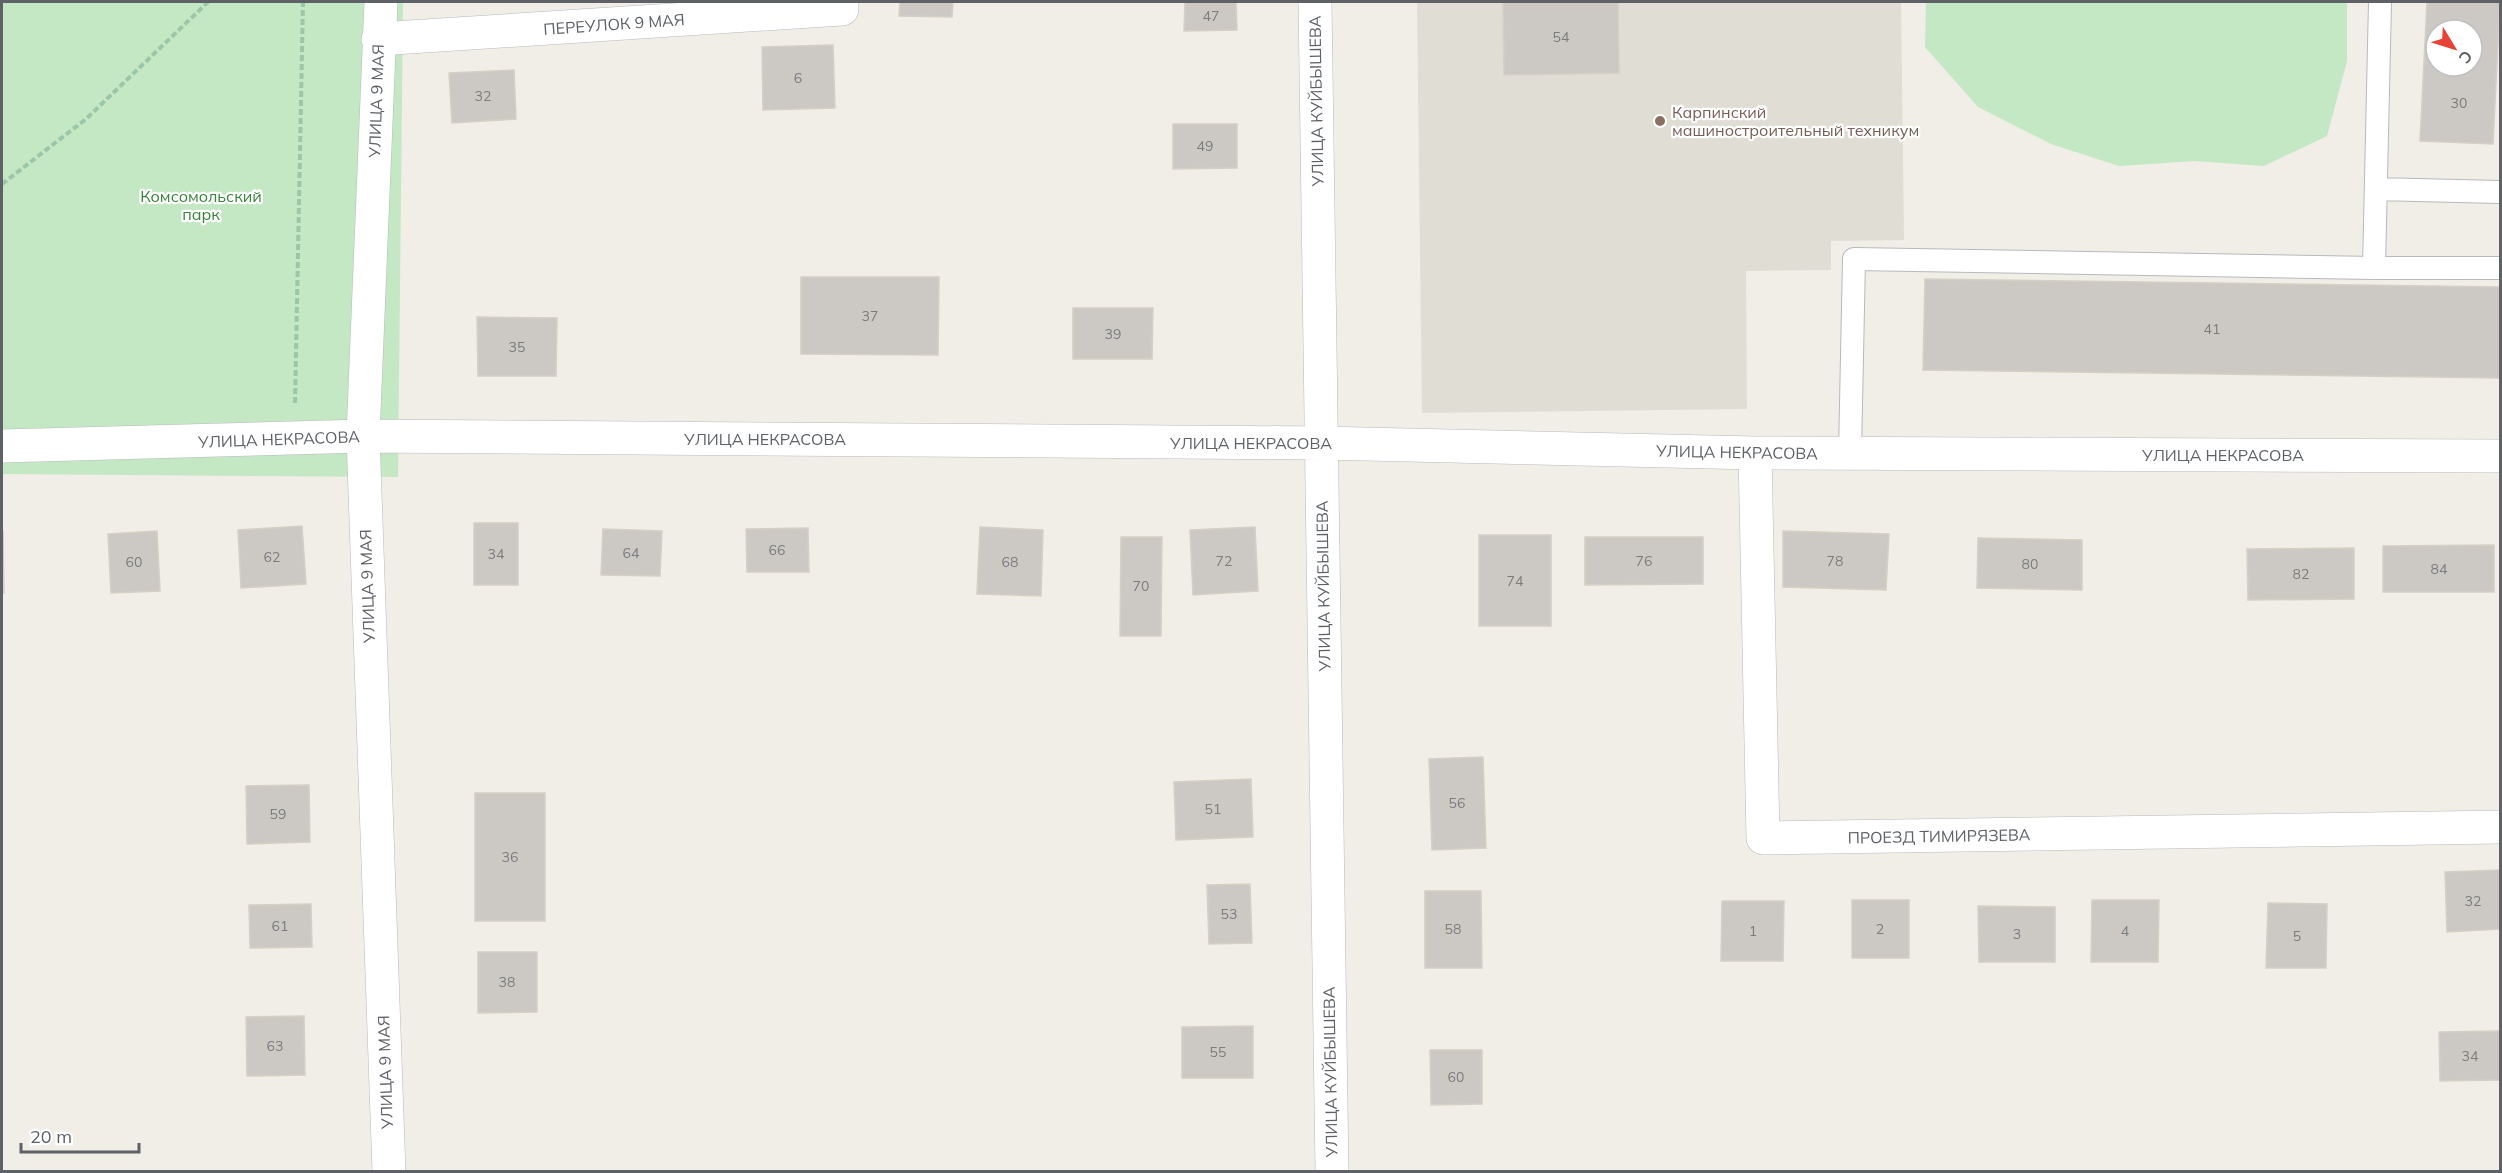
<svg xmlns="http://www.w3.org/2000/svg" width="2502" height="1173" viewBox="0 0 2502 1173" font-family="Mulish,sans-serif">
<rect width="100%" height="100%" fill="#f0eee6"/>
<path fill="#e0ddd5" d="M 1417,2 L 1901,2 L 1904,240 L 1831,241 L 1831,270 L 1746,271 L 1747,409 L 1422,413 Z"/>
<path fill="#c4e7c4" d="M 2,2 L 403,2 L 398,477 L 2,474 Z
M 1926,2 L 2347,2 L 2347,61 L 2327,136 L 2264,166 L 2194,161 L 2119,166 L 2051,144 L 1978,107 L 1925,47 Z"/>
<path fill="#ccc9c4" stroke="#d5d0c5" stroke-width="1.5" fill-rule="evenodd" d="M 900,2 L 953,2 L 952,17 L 899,16 Z
M 1185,2 L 1236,2 L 1237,30 L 1184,31 Z
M 1503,2 L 1618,2 L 1619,73 L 1504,75 Z
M 2427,2 L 2500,2 L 2493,144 L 2420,141 ZM 2436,30 L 2472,30 L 2472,66 L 2436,66 Z
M 833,45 L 835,108 L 763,110 L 762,47 Z
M 514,70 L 516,119 L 452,123 L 449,73 Z
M 1173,124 L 1237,124 L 1237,168 L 1173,169 Z
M 801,277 L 939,277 L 938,355 L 801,354 Z
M 1925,279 L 2500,287 L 2500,378 L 1923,370 Z
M 1073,308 L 1153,308 L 1152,359 L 1073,359 Z
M 477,317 L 557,318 L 556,376 L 478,376 Z
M 474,523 L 518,523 L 518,585 L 474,585 Z
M 302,526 L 306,584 L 241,588 L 238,530 Z
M 980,527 L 1043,530 L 1041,596 L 977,594 Z
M 1255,527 L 1258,591 L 1193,595 L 1190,530 Z
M 808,528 L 809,572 L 747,572 L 746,529 Z
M 603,529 L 662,531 L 660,576 L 601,575 Z
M 2,531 L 3,531 L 4,593 L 2,593 Z
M 157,531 L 160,591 L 111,593 L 108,534 Z
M 1783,531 L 1889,534 L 1886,590 L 1783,587 Z
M 1479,535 L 1551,535 L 1551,626 L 1479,626 Z
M 1121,537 L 1162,537 L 1161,636 L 1120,636 Z
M 1585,537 L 1703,537 L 1703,584 L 1585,585 Z
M 1978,538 L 2082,540 L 2082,590 L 1977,588 Z
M 2494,545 L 2494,592 L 2383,592 L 2383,546 Z
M 2354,548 L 2354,599 L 2248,600 L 2247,549 Z
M 1483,757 L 1486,848 L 1432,850 L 1429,759 Z
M 1251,779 L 1253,837 L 1176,840 L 1174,782 Z
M 309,785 L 310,842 L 247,844 L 246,786 Z
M 475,793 L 545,793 L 545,921 L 475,921 Z
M 2500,870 L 2500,929 L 2447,932 L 2445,872 Z
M 1250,884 L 1252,943 L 1209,944 L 1207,885 Z
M 1425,891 L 1481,891 L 1482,968 L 1425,968 Z
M 1852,900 L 1909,900 L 1909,958 L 1852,958 Z
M 2092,900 L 2159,900 L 2158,962 L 2091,962 Z
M 1722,901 L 1784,901 L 1783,961 L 1721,961 Z
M 2268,903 L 2327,904 L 2326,968 L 2266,968 Z
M 311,904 L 312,947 L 250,948 L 249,905 Z
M 1978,906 L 2055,907 L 2055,962 L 1979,962 Z
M 478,952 L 537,952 L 537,1012 L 478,1013 Z
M 304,1016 L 305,1075 L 247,1076 L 246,1017 Z
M 1253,1026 L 1253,1078 L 1182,1078 L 1182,1027 Z
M 2500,1031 L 2500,1080 L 2440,1081 L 2439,1032 Z
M 1430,1050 L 1482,1050 L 1482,1104 L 1431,1105 Z"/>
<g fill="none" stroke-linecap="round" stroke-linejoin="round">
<defs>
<path id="lane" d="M 2376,189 L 2500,192
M 2374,268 L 2500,268
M 1850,453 L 1854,259 L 2374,268 L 2380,2"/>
<path id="street" d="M 381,2 L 363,436 L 389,1172
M 1315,2 L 1332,1172
M 378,39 L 842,9 L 842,2
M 2,446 L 363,436 L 1322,443 L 1755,453 L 2500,456
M 1755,453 L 1763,838 L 2500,827"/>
</defs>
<use href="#lane" stroke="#b7b9bd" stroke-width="24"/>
<use href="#street" stroke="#b7b9bd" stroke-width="34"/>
<path stroke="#9bc6a8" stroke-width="4" stroke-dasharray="6 3" stroke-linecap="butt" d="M 2,184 L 86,119 L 208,2
M 295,403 L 303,2"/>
<use href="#lane" stroke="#fff" stroke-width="22"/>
<use href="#street" stroke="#fff" stroke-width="33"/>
</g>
<circle fill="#8d6e63" stroke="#fff" stroke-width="2" cx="1660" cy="121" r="6"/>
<g text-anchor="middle" stroke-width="4.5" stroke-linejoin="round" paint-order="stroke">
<g font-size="14" fill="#7a7c7e">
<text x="1211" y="21">47</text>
<text x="1561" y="42">54</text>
<text x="798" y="83">6</text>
<text x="483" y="101">32</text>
<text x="2459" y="108">30</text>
<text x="1205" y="151">49</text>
<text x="870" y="321">37</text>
<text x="2212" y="334">41</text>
<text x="1113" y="339">39</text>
<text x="517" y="352">35</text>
<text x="777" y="555">66</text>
<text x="631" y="558">64</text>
<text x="496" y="559">34</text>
<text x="272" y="562">62</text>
<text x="1224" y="566">72</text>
<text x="1644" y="566">76</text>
<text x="1835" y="566">78</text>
<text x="134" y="567">60</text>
<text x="1010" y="567">68</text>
<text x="2030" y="569">80</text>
<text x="2439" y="574">84</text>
<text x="2301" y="579">82</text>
<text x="1515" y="586">74</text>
<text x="1141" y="591">70</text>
<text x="1457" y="808">56</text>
<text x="1213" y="814">51</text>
<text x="278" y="819">59</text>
<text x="510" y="862">36</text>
<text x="2473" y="906">32</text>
<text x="1229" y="919">53</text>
<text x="280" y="931">61</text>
<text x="1453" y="934">58</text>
<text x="1880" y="934">2</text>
<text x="1753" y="936">1</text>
<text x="2125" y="936">4</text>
<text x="2017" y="939">3</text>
<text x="2297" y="941">5</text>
<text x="507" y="987">38</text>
<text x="275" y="1051">63</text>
<text x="1218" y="1057">55</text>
<text x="2470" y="1061">34</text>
<text x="1456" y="1082">60</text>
</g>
<g font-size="16" fill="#5e6267" stroke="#fff">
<text transform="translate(614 24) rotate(-4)" y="6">ПЕРЕУЛОК 9 МАЯ</text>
<text transform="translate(376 101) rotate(-88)" y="6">УЛИЦА 9 МАЯ</text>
<text transform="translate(1316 101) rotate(-91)" y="6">УЛИЦА КУЙБЫШЕВА</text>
<text transform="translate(279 439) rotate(-2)" y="6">УЛИЦА НЕКРАСОВА</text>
<text x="765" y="445">УЛИЦА НЕКРАСОВА</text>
<text x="1251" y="449">УЛИЦА НЕКРАСОВА</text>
<text transform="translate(1737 452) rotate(1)" y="6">УЛИЦА НЕКРАСОВА</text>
<text x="2223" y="461">УЛИЦА НЕКРАСОВА</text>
<text transform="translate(367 586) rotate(-92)" y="6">УЛИЦА 9 МАЯ</text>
<text transform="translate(1323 586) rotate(-91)" y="6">УЛИЦА КУЙБЫШЕВА</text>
<text transform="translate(1939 836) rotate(-1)" y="6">ПРОЕЗД ТИМИРЯЗЕВА</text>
<text transform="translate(385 1072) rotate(-92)" y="6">УЛИЦА 9 МАЯ</text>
<text transform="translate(1330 1072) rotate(-91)" y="6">УЛИЦА КУЙБЫШЕВА</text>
</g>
<g font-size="16" fill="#785e54" stroke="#fff" text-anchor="start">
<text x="1672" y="118">Карпинский<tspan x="1672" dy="18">машиностроительный техникум</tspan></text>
</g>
<g font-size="16" fill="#36853a" stroke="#fff">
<text x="201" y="202">Комсомольский<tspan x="201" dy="18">парк</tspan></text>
</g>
</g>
<rect width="2502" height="1173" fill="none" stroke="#5e6267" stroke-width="6"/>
<g transform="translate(2454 48) rotate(128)"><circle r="28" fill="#ffffff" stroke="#bfc0c2" stroke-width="1.5"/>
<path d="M0-4.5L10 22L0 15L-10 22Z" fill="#e74235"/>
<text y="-9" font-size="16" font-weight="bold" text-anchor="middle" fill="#5e6267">С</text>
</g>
<path d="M21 1143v9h118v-9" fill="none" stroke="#5e6267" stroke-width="3"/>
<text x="30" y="1143" font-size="18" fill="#5e6267" stroke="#ffffff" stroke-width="4.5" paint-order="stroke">20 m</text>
</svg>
